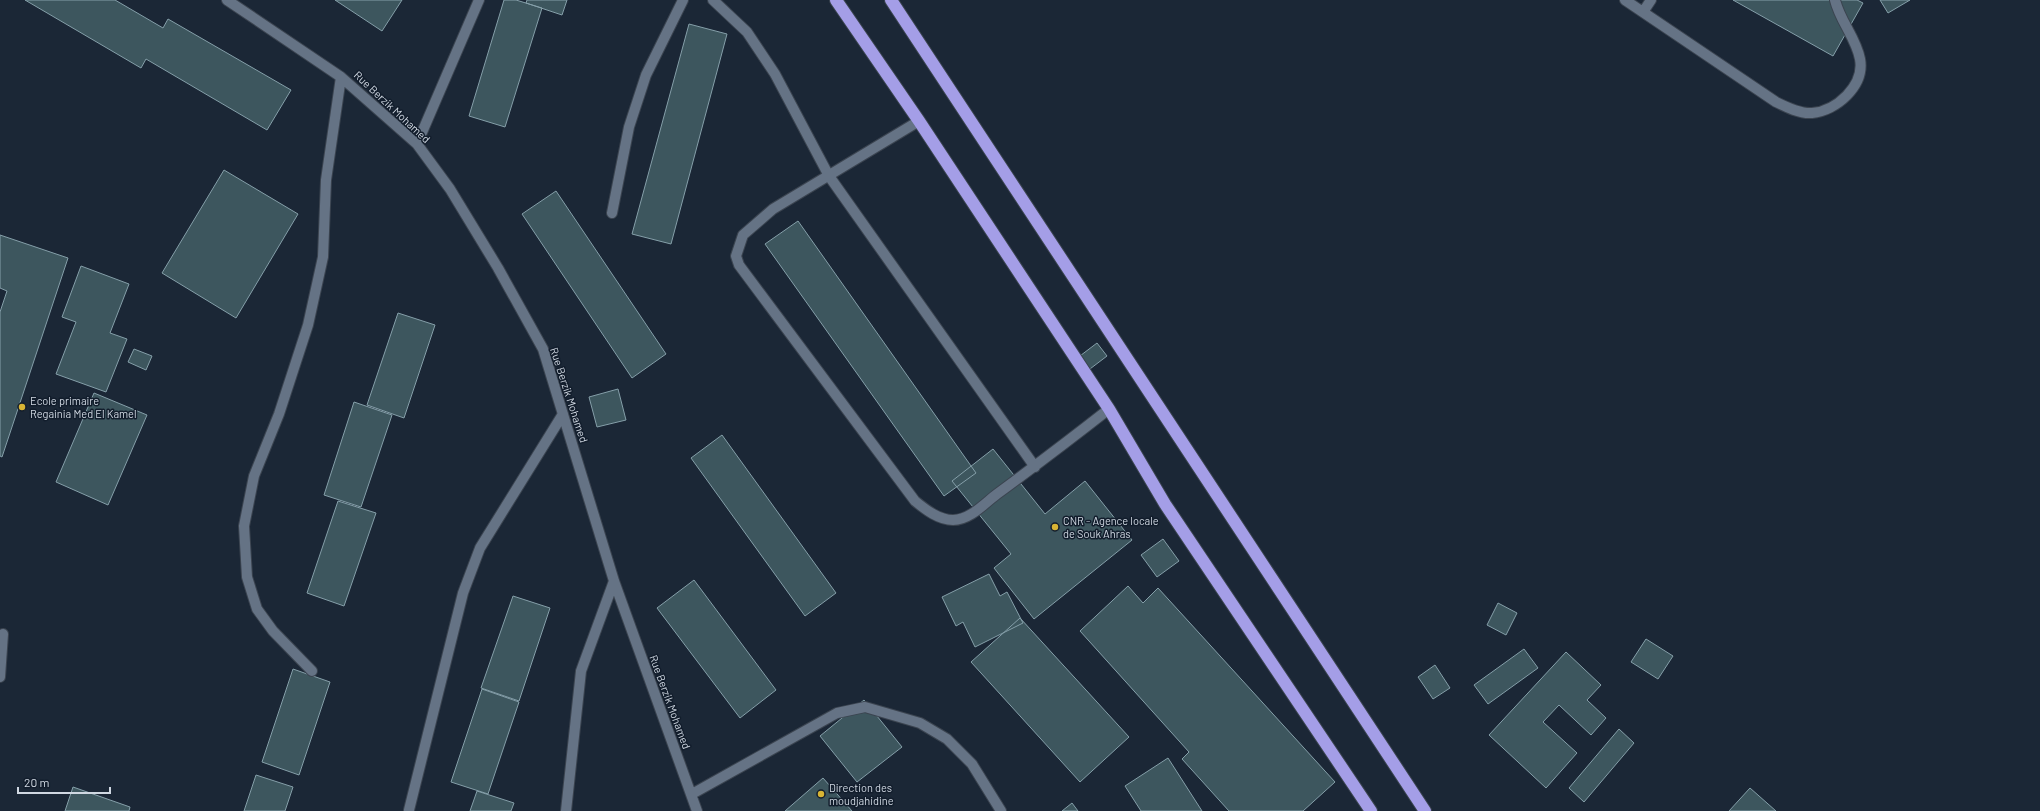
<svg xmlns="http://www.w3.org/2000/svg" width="2040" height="811" viewBox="0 0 2040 811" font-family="Barlow,sans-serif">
<rect width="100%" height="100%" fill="#1b2736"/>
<path fill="#3d565e" stroke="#859fa9" d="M 25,0 L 115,0 L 163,28 L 168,19 L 291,90 L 267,130 L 146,59 L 141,68 Z
M 335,0 L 402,0 L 382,31 Z
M 504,0 L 516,0 L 542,8 L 505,127 L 469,116 Z
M 527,0 L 567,0 L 562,15 L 526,3 Z
M 1733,0 L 1857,0 L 1863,3 L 1833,56 Z
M 1880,0 L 1910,0 L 1888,13 Z
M 689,24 L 727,34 L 671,244 L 632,234 Z
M 224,170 L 298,214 L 236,318 L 162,273 Z
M 556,191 L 666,354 L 632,378 L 522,214 Z
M 798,221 L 976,473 L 944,496 L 765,244 Z
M 0,235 L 68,258 L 2,457 L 0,456 L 0,312 L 7,291 L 0,288 Z
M 81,266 L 129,284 L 110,333 L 127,339 L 106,392 L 56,374 L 76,322 L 62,317 Z
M 398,313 L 435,325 L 404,418 L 367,405 Z
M 1097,343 L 1107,356 L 1082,375 L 1072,362 Z
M 134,349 L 152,356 L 146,370 L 128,362 Z
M 618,389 L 626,420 L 597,427 L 589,397 Z
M 94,393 L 147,415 L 108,505 L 56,482 Z
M 354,402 L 392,415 L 361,507 L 324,495 Z
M 722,435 L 836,593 L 805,616 L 691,458 Z
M 993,449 L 1045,514 L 1085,481 L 1132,540 L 1034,619 L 994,568 L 1011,554 L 952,481 Z
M 338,501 L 376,513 L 344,606 L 307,593 Z
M 1163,539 L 1179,561 L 1157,577 L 1141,555 Z
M 989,574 L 1000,596 L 1007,592 L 1023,623 L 975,647 L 963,622 L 956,626 L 942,597 Z
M 694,580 L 776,690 L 740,718 L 657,608 Z
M 1128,586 L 1143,603 L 1158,588 L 1335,782 L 1303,811 L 1229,811 L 1182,759 L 1189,752 L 1080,631 Z
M 513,596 L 550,608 L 519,701 L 481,688 Z
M 1498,603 L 1517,613 L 1506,635 L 1487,625 Z
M 1020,618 L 1129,737 L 1080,782 L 971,662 Z
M 1646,639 L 1673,656 L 1658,679 L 1631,662 Z
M 1524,649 L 1538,668 L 1488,704 L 1474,685 Z
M 1566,652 L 1601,685 L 1587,700 L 1606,718 L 1591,735 L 1559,705 L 1543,722 L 1577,753 L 1546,788 L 1489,735 Z
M 1435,665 L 1450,688 L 1433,699 L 1418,677 Z
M 293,669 L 330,682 L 299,775 L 262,762 Z
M 482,689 L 519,702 L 488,794 L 451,782 Z
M 864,700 L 902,747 L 857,782 L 820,736 Z
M 1619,729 L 1634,743 L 1584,802 L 1569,788 Z
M 1168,758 L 1202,811 L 1141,811 L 1125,786 Z
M 256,775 L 293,787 L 285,811 L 244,811 Z
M 823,778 L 852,811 L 785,811 Z
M 73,787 L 130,807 L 129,811 L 65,811 Z
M 1750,788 L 1776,811 L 1729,811 Z
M 477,791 L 514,803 L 511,811 L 470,811 Z
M 1072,803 L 1078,811 L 1062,811 Z"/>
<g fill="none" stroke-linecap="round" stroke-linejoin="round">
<defs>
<path id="minor" d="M 227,0 L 341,77 L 417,144 L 450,189 L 498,268 L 543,349 L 614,581 L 697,811
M 713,0 L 747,32 L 775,74 L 829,176 L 1035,467
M 1625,0 L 1776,102 C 1786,107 1800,114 1812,113 C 1836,111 1865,86 1860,59 C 1856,38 1840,21 1835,0
M 1643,12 L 1651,0
M 919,121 L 773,209 L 743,235 L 736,256 L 739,265 L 915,501 C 926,510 939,520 953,520 C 970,520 985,503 997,494 C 1035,466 1072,438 1109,409
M 417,144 L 479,0
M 612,213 L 629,127 L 646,75 L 683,0
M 312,671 L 273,631 L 257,609 L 247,577 L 244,526 L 254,476 L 279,414 L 308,325 L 323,257 L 326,180 L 341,77
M 0,677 L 3,634
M 692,794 L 837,713 L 865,707 L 920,723 L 947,739 L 972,764 L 1001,811
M 409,810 L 463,593 L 480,548 L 563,414
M 566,811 L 581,671 L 614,581"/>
<path id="highway" d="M 836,0 L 919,121 L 1109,409 L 1165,504 L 1371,811
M 891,0 L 1425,811"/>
</defs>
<use href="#minor" stroke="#3b4450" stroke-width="12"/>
<use href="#highway" stroke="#3b4450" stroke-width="14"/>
<use href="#minor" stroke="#657385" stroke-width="10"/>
<use href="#highway" stroke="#a49ee7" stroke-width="12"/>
</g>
<g fill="#d8b434" stroke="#121d2c" stroke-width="1.5">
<circle cx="22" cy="407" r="4"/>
<circle cx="1055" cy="527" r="4"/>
<circle cx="821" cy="794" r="4"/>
</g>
<g text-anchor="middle" stroke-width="3" stroke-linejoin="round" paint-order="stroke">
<g font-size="11" fill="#d0d8e2" stroke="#121d2c">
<text transform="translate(392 107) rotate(43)" y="4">Rue Berzik Mohamed</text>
<text transform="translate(569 395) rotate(72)" y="4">Rue Berzik Mohamed</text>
<text transform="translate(670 702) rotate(70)" y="4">Rue Berzik Mohamed</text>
</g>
<g font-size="11" fill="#d0d8e2" stroke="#121d2c" text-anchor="start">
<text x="30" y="405">Ecole primaire<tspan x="30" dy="13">Regainia Med El Kamel</tspan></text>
<text x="1063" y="525">CNR - Agence locale<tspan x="1063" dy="13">de Souk Ahras</tspan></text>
<text x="829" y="792">Direction des<tspan x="829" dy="13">moudjahidine</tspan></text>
</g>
</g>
<path d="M18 787v6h92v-6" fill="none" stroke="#d0d8e2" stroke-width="2"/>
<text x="24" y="787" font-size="12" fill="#d0d8e2" stroke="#121d2c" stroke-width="3" paint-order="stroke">20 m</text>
</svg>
